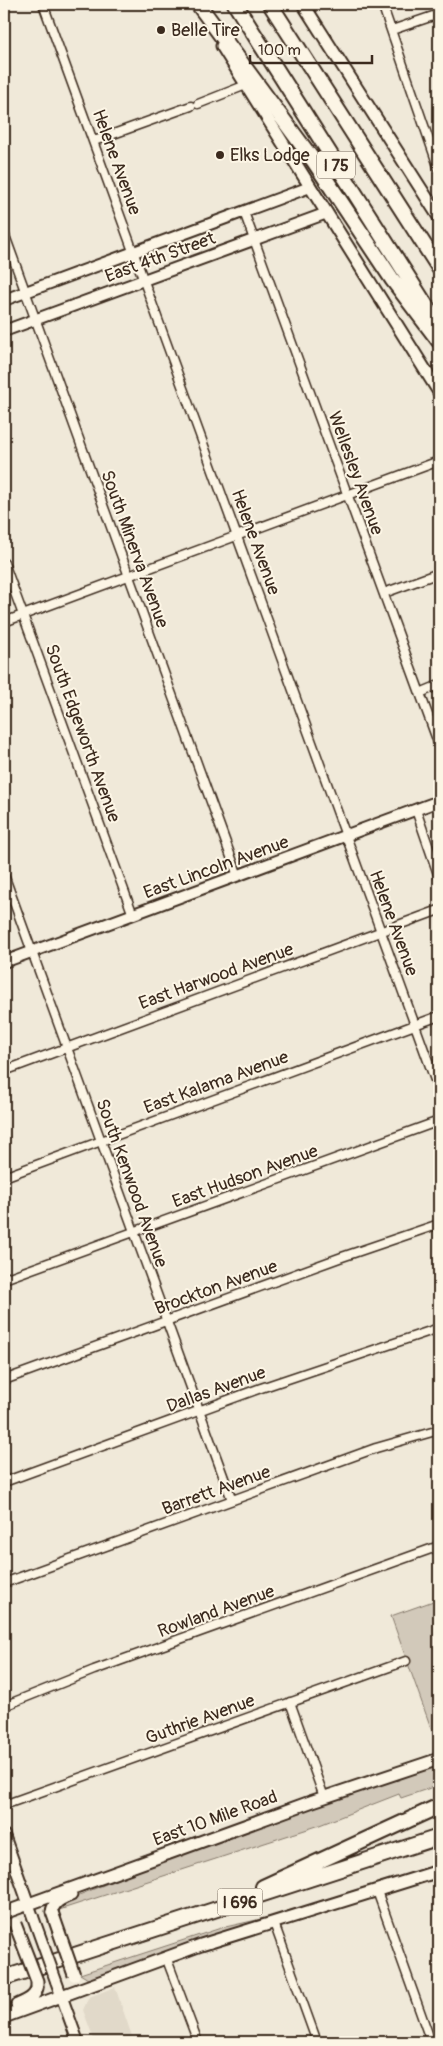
<svg xmlns="http://www.w3.org/2000/svg" width="443" height="2046" viewBox="0 0 443 2046" font-family="Pangolin,sans-serif">
<rect width="100%" height="100%" fill="#f0e9d9"/>
<filter id="ink" filterUnits="userSpaceOnUse"><feTurbulence type="fractalNoise" baseFrequency=".02" numOctaves="2"/><feDisplacementMap in="SourceGraphic" scale="10" xChannelSelector="R" yChannelSelector="G"/><feConvolveMatrix kernelMatrix="1 2 1 2 8 2 1 2 1" color-interpolation-filters="sRGB"/></filter>
<g filter="url(#ink)">
<path fill="#e1d9c9" d="M 115,1987 L 134,2042 L 95,2042 L 83,2010 L 89,1997 Z"/>
<path fill="#d2c9ba" stroke="#867a6c" d="M 439,1599 L 439,1705 L 436,1706 L 439,1716 L 439,1744 L 437,1745 L 391,1616 Z
M 439,1764 L 439,1785 L 401,1798 L 399,1794 L 317,1826 L 56,1911 L 62,1902 L 145,1868 L 263,1825 Z
M 288,1913 L 224,1932 L 94,1979 L 88,1979 L 80,1974 L 221,1928 Z"/>
<g fill="none" stroke-linecap="round" stroke-linejoin="round">
<defs>
<path id="minor" d="M 43,4 L 439,1091
M 382,4 L 439,169
M 392,30 L 439,14
M 198,104 L 246,85
M 94,141 L 191,106
M 244,212 L 439,745
M 4,233 L 238,876
M 4,563 L 133,915
M 384,593 L 439,573
M 4,622 L 439,461
M 420,693 L 439,685
M 416,810 L 439,877
M 4,875 L 232,1500
M 4,1071 L 439,910
M 4,1177 L 439,1016
M 4,1279 L 439,1121
M 4,1380 L 342,1257 L 439,1224
M 4,1482 L 261,1388 L 439,1328
M 4,1583 L 376,1448 L 439,1430
M 290,1702 L 324,1797
M 4,1706 L 94,1670 L 439,1546
M 4,1805 L 406,1661
M 377,1891 L 431,2042
M 274,1923 L 317,2042
M 166,1957 L 198,2042"/>
<path id="tertiary" d="M 4,300 L 310,187
M 4,331 L 327,213
M 4,962 L 439,801
M 4,1835 L 33,1917
M 56,1981 L 78,2042"/>
<path id="secondary" d="M 303,4 L 439,217
M 222,46 L 439,392
M 52,1912 C 53,1902 62,1898 71,1895
M 4,1913 L 313,1801 L 439,1759
M 17,2005 C 26,2001 35,1998 37,1988
M 4,2017 L 201,1945 L 439,1871"/>
<path id="motorway" d="M 198,4 L 313,160 L 392,279 L 439,341
M 235,4 L 439,326
M 270,4 L 439,268
M 263,1887 L 439,1806
M 4,1978 L 439,1837"/>
</defs>
<use href="#minor" stroke="#3b2a1e" stroke-width="11"/>
<use href="#tertiary" stroke="#3b2a1e" stroke-width="14"/>
<use href="#secondary" stroke="#3b2a1e" stroke-width="15"/>
<use href="#motorway" stroke="#3b2a1e" stroke-width="18"/>
<use href="#minor" stroke="#fcf5e5" stroke-width="8"/>
<use href="#tertiary" stroke="#fcf5e5" stroke-width="10"/>
<use href="#secondary" stroke="#fcf5e5" stroke-width="11"/>
<use href="#motorway" stroke="#fcf5e5" stroke-width="14"/>
<defs>
<path id="tertiary-bridge" d="M 33,1917 L 56,1981"/>
<path id="secondary-bridge" d="M 52,1912 L 74,1975
M 15,1924 L 37,1981 L 37,1988"/>
</defs>
<use href="#tertiary-bridge" stroke="#3b2a1e" stroke-width="14" stroke-linecap="butt"/>
<use href="#secondary-bridge" stroke="#3b2a1e" stroke-width="15" stroke-linecap="butt"/>
<use href="#tertiary-bridge" stroke="#fcf5e5" stroke-width="10"/>
<use href="#secondary-bridge" stroke="#fcf5e5" stroke-width="11"/>
</g>
</g>
<g fill="#3b2a1e" stroke="#fcf5e5" stroke-width="2">
<circle cx="161" cy="30" r="5"/>
<circle cx="220" cy="155" r="5"/>
</g>
<g text-anchor="middle" stroke-width="4" stroke-linejoin="round" paint-order="stroke">
<g fill="#fcf5e5" stroke="#75675a" stroke-width="1">
<rect x="317" y="151.5" width="38" height="27" rx="4"/>
<rect x="217.5" y="1888.5" width="45" height="27" rx="4"/>
</g>
<g font-size="16" font-weight="bold" fill="#3b2a1e">
<text x="336" y="171">I 75</text>
<text x="240" y="1908">I 696</text>
</g>
<g font-size="18" fill="#3b2a1e" stroke="#fcf5e5" text-anchor="start">
<text x="171" y="36">Belle Tire</text>
<text x="230" y="161">Elks Lodge</text>
</g>
<g font-size="18" fill="#3b2a1e" stroke="#fcf5e5">
<text transform="translate(117 162) rotate(70)" y="6">Helene Avenue</text>
<text transform="translate(160 257) rotate(-20)" y="6">East 4th Street</text>
<text transform="translate(356 473) rotate(70)" y="6">Wellesley Avenue</text>
<text transform="translate(256 542) rotate(70)" y="6">Helene Avenue</text>
<text transform="translate(135 549) rotate(70)" y="6">South Minerva Avenue</text>
<text transform="translate(83 733) rotate(70)" y="6">South Edgeworth Avenue</text>
<text transform="translate(216 867) rotate(-20)" y="6">East Lincoln Avenue</text>
<text transform="translate(394 923) rotate(70)" y="6">Helene Avenue</text>
<text transform="translate(216 976) rotate(-20)" y="6">East Harwood Avenue</text>
<text transform="translate(216 1082) rotate(-20)" y="6">East Kalama Avenue</text>
<text transform="translate(245 1176) rotate(-20)" y="6">East Hudson Avenue</text>
<text transform="translate(132 1183) rotate(70)" y="6">South Kenwood Avenue</text>
<text transform="translate(216 1287) rotate(-20)" y="6">Brockton Avenue</text>
<text transform="translate(216 1389) rotate(-20)" y="6">Dallas Avenue</text>
<text transform="translate(216 1490) rotate(-20)" y="6">Barrett Avenue</text>
<text transform="translate(216 1611) rotate(-20)" y="6">Rowland Avenue</text>
<text transform="translate(200 1719) rotate(-20)" y="6">Guthrie Avenue</text>
<text transform="translate(215 1818) rotate(-20)" y="6">East 10 Mile Road</text>
</g>
</g>
<rect width="443" height="2046" fill="none" stroke="#fcf5e5" stroke-width="20"/>
<rect x="10" y="10" width="423" height="2026" fill="none" stroke="#3b2a1e" stroke-width="2" filter="url(#ink)"/>
<path d="M250 55v8h122v-8" fill="none" stroke="#3b2a1e" stroke-width="2.5"/>
<text x="258" y="55" font-size="15" fill="#3b2a1e" stroke="#fcf5e5" stroke-width="4" paint-order="stroke">100 m</text>
</svg>
